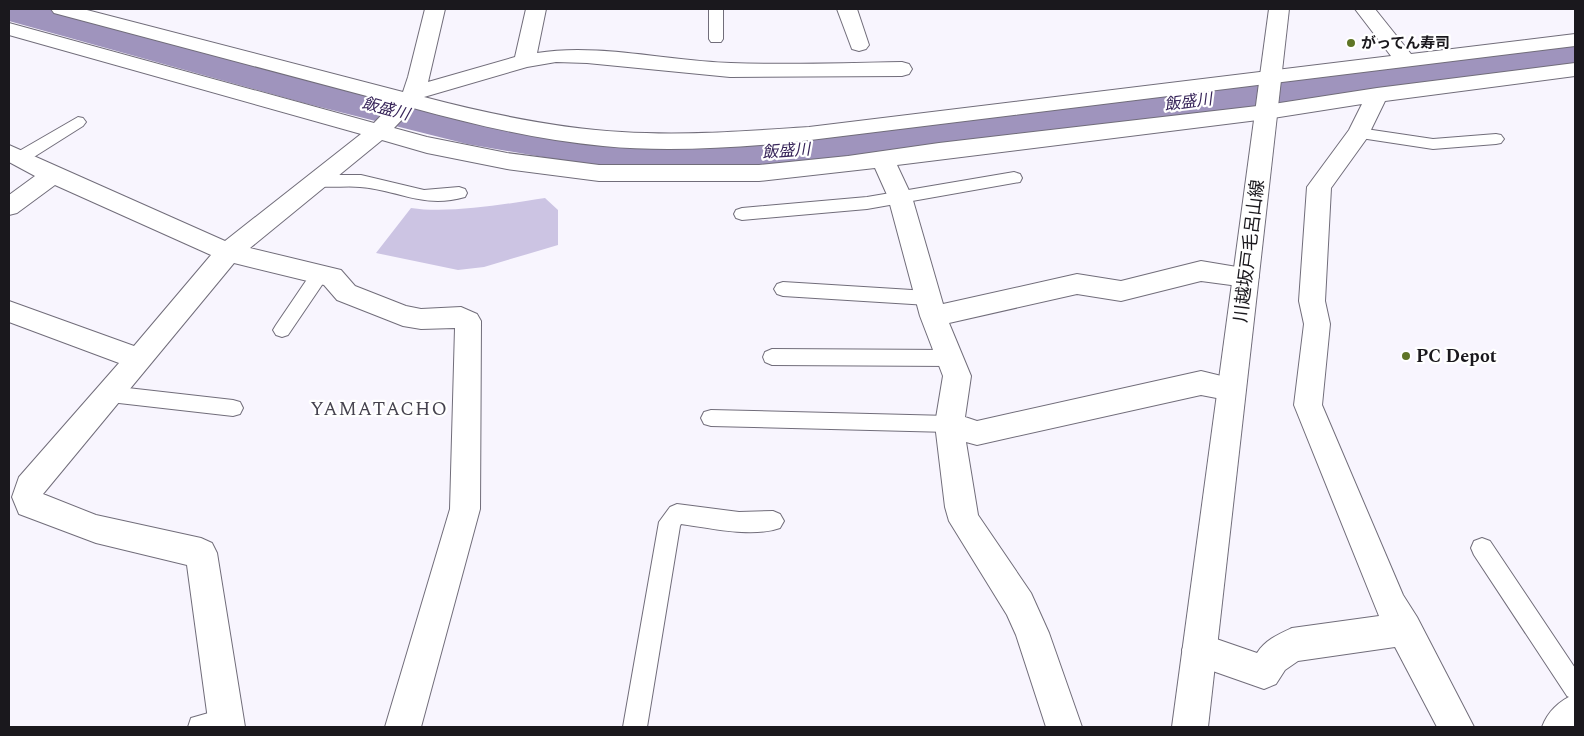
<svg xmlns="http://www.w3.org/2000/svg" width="1584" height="736" viewBox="0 0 1584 736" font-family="Spectral,'Noto Sans JP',serif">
<rect width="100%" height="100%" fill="#f8f5fe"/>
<path fill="#ccc4e3" d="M 545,198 L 558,210 L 558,245 L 484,267 L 458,270 L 376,253 L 411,208 C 449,214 506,204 545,198 Z"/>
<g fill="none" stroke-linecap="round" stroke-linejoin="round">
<path fill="#9f94bd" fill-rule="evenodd" d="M 9,9 L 54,9 L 320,79 L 467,114 L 577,131 L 632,135 L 697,139 L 789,136 L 1393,63 L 1575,39 L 1575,65 L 1393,91 L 789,168 L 697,171 L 632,167 L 577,163 L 467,144 L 304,103 L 9,21 Z"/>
<defs>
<path id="service" d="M 709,9 L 723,9 L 723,39 L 721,42 L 711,42 L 709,39 Z
M 78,117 L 83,118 L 86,122 L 83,126 L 26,162 L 20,163 L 14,162 L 12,158 L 14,154 Z
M 1359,128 L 1433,139 L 1496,134 L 1501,135 L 1504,139 L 1501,143 L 1496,144 L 1433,149 L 1354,137 L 1351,133 L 1354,129 Z
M 1014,172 L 1020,174 L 1022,178 L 1020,182 L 867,209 L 742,220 L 736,218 L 734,214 L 736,210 L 742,208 L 867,197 Z
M 319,175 L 361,175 L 424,190 L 459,187 L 465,189 L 467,193 L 465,197 C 423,209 399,190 360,187 C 345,185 328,189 313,185 L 311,181 L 313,177 Z
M 320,267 L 326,269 L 329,274 L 326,279 L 288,335 L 282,337 L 276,335 L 273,330 L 276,325 L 314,269 Z
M 783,282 L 928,291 L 934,293 L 937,298 L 934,303 L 928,305 L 783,296 L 777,294 L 774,289 L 777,284 Z
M 772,349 L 950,350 L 957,353 L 959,358 L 957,363 L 950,366 L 772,365 L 765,362 L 763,357 L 765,352 Z
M 110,386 L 233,400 L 240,402 L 243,408 L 240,414 L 233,416 L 110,402 L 103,400 L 100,394 L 103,388 Z
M 711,410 L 949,416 L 956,418 L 959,424 L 956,430 L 949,432 L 711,426 L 704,424 L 701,418 L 704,412 Z
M 677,504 L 739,512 L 773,511 L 780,514 L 784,521 L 780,528 C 753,538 710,528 681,524 L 680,526 L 647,727 L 623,727 L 659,522 L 670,507 Z
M 1482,538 L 1490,541 L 1575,668 L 1575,700 L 1567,696 L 1474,555 L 1471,548 L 1474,541 Z
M 226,708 L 234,712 L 238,720 L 235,727 L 188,727 L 191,718 Z"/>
<path id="minor" d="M 51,9 L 83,9 L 403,92 L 408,77 L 425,9 L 445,9 L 428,82 L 515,57 L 526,9 L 546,9 L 537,53 C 598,43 668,61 731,63 C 787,65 845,63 902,62 L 909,64 L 912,69 L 909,74 L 902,76 L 730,77 L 587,63 L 556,62 L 527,67 L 424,97 C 489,114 555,128 622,132 C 685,136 747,131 809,127 L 1391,56 L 1355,9 L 1375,9 L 1411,54 L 1575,34 L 1575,46 L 786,143 C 725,148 664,152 603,146 C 539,140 475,125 413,108 L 394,128 L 427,137 L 507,153 L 599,165 L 759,165 L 848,156 L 939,143 L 1266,105 L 1377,88 L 1575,63 L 1575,76 L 1385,101 L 1367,138 L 1331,188 L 1325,301 L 1330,324 L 1322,405 L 1403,595 L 1417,617 L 1474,727 L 1437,727 L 1395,647 L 1298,661 L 1285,670 L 1276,684 L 1264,689 L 1187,662 L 1182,650 L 1187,638 L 1199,633 L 1257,653 C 1265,640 1279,634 1292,628 L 1379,616 L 1294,405 L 1304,324 L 1299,301 L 1307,187 L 1349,130 L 1362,104 L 1266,119 L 897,165 L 912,197 L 943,304 L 1077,274 L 1121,281 L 1201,261 L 1255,270 L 1259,277 L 1255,284 L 1246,287 L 1201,281 L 1121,301 L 1077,294 L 949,323 L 971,376 L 965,417 L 977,421 L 1201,371 L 1242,381 L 1246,389 L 1242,397 L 1232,401 L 1201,395 L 977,445 L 966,442 L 978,515 L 1031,593 L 1049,633 L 1082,727 L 1046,727 L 1016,635 L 1007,615 L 949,521 L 945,507 L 935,424 L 943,376 L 920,316 L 888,197 L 875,168 L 759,181 L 599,181 L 507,169 L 427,153 L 382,140 L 250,248 L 341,270 L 355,286 L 406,306 L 421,309 L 461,307 L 477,314 L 481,321 L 480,509 L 421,727 L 385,727 L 450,509 L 455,328 L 421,329 L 403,326 L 337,300 L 324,285 L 234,263 L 43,494 L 96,515 L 201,538 L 212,543 L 217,553 L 245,727 L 209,727 L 187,565 L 96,543 L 19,514 L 12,497 L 19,477 L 119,363 L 9,322 L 9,301 L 134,346 L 211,255 L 55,185 L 17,213 L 9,215 L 9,195 L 35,176 L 9,162 L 9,145 L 225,241 L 361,134 L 9,35 L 9,23 L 374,123 L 393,103 L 54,13 Z
M 837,9 L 857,9 L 869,45 L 866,49 L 859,51 L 852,49 Z
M 1575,694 L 1575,727 L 1542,727 C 1548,711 1559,701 1575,694 Z"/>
<path id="primary" d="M 1269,9 L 1289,9 L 1208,727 L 1172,727 Z"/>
</defs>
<use href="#service" stroke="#716d7a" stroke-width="2"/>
<use href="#minor" stroke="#716d7a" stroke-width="2"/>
<use href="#primary" stroke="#716d7a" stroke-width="2"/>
<use href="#service" fill="#fff" fill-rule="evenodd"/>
<use href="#minor" fill="#fff" fill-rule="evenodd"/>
<use href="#primary" fill="#fff" fill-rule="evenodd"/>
</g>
<g fill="#5f7526" stroke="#fff" stroke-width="2">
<circle cx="1351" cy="43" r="5"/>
<circle cx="1406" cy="356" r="5"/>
</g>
<g text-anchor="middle" stroke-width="4.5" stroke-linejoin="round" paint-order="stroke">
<g font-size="15" font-weight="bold" fill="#1a181d" stroke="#fff" text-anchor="start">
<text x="1361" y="48">がってん寿司</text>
</g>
<g font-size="16" font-style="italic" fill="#372459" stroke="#fff">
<text transform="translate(1188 101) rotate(-7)" y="6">飯盛川</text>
<text transform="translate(386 108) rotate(15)" y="6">飯盛川</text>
<text transform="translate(786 150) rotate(-4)" y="6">飯盛川</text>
</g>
<g font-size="18" fill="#1a181d" stroke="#fff">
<text transform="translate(1249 251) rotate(-83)" y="6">川越坂戸毛呂山線</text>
</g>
<g font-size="18" font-weight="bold" fill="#1a181d" stroke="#fff" text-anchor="start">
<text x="1416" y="362">PC Depot</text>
</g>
<g font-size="19" letter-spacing="1" fill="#45424e" stroke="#fff">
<text x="379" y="415">YAMATACHO</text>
</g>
</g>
<rect width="1584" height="736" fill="none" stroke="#1a181d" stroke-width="20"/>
</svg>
